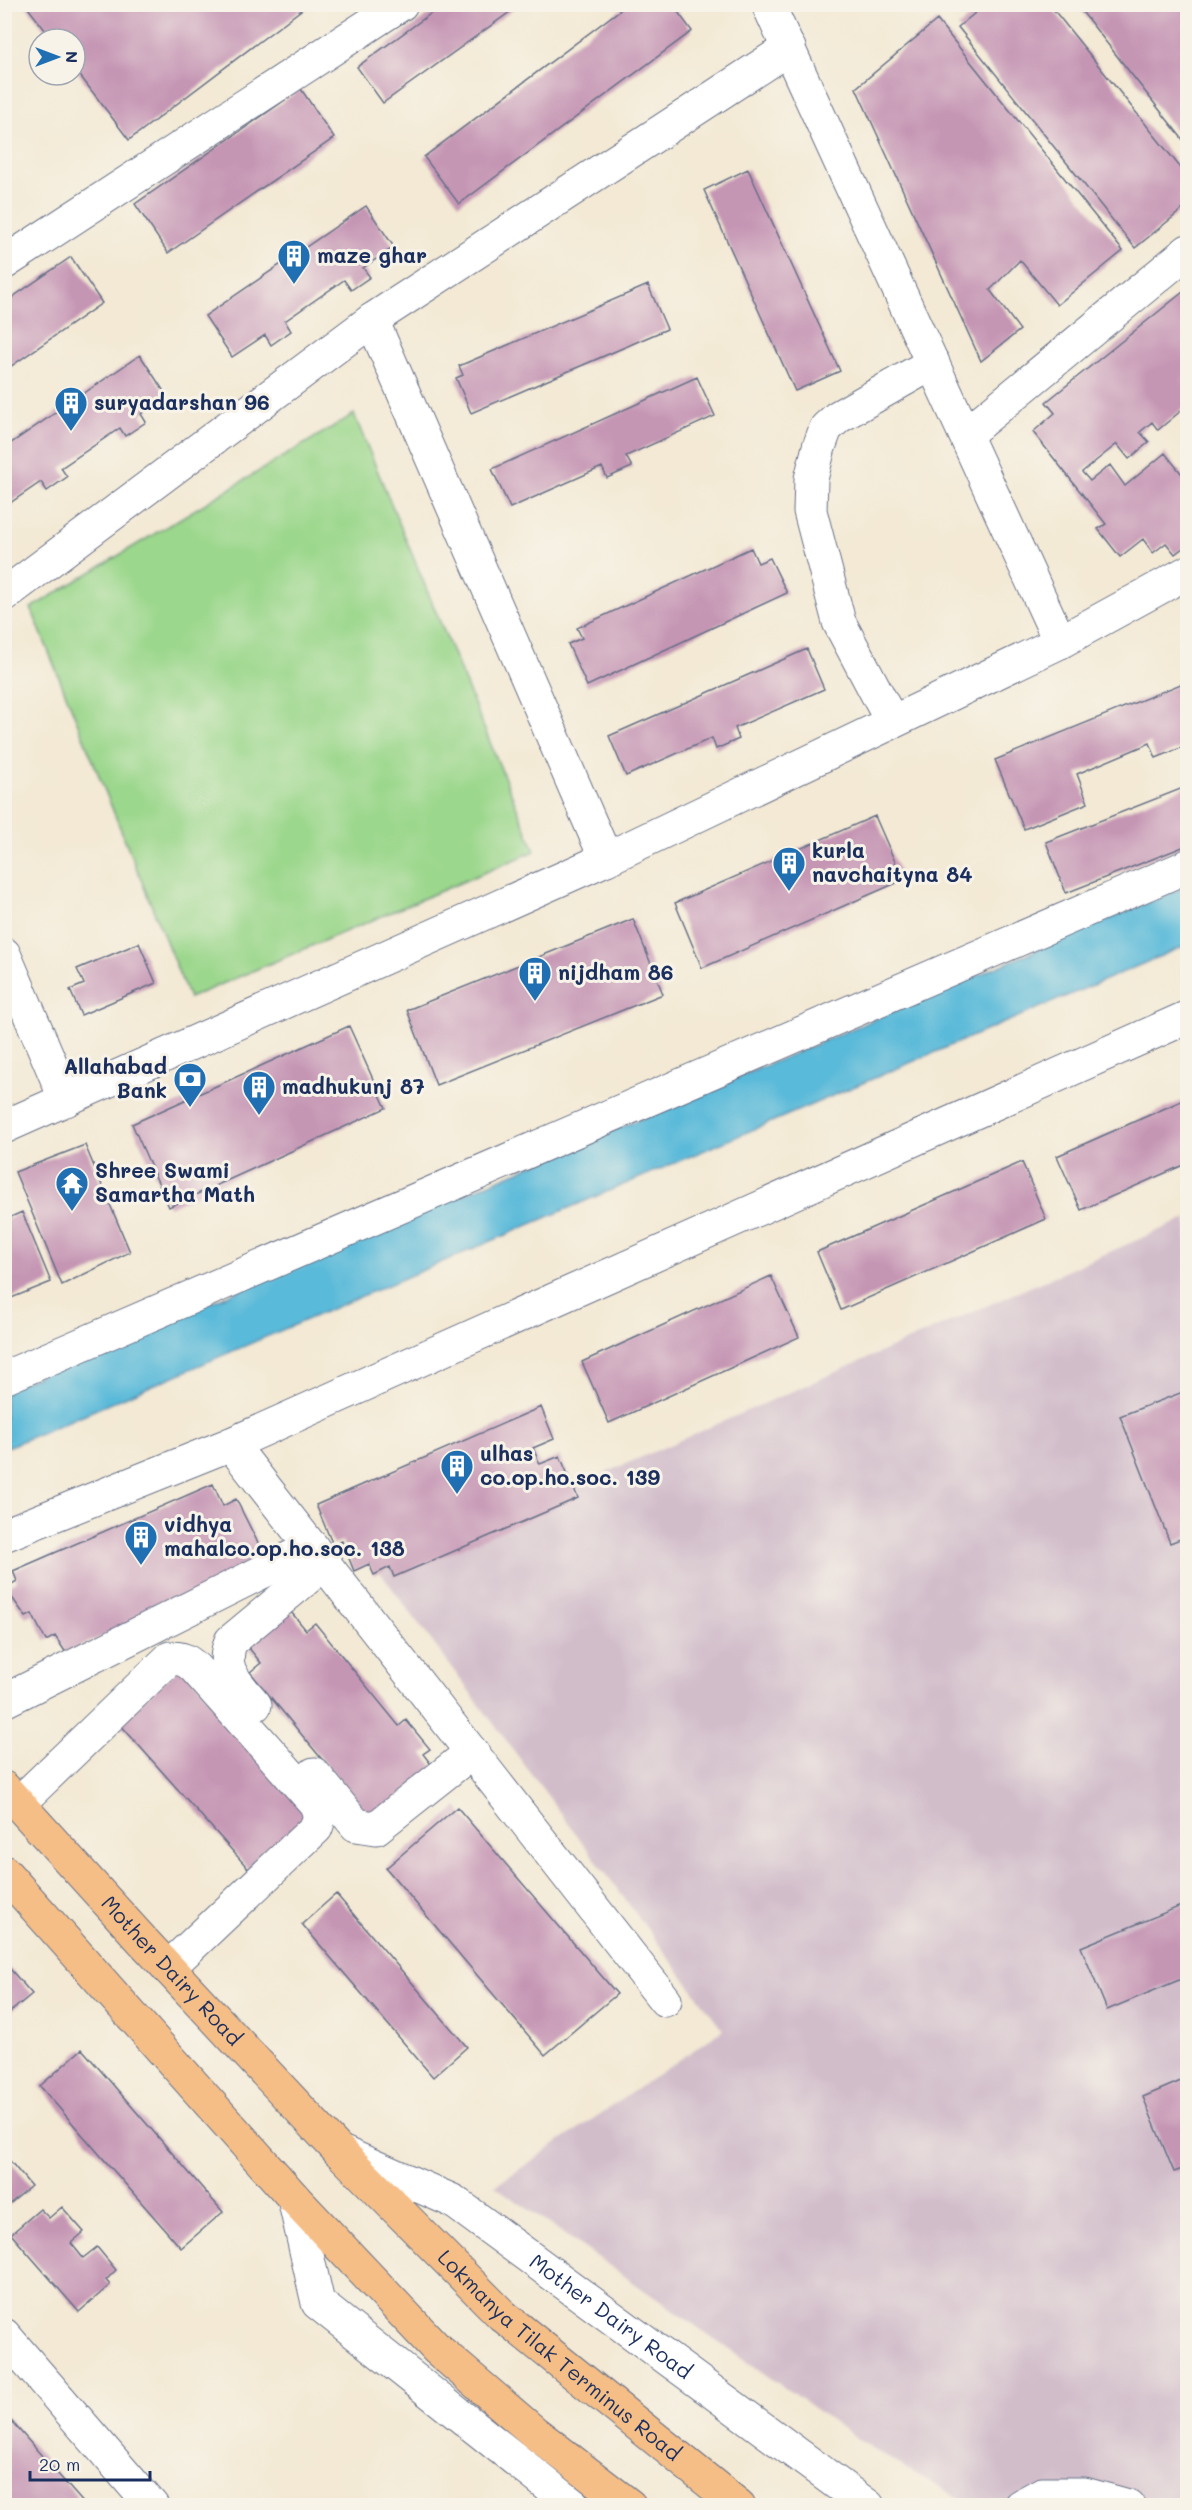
<svg xmlns="http://www.w3.org/2000/svg" width="1192" height="2510" viewBox="0 0 1192 2510" font-family="Mali,sans-serif">
<rect width="100%" height="100%" fill="#f7f3e8"/>
<filter id="ink" filterUnits="userSpaceOnUse"><feTurbulence type="fractalNoise" baseFrequency=".0167" numOctaves="2"/><feDisplacementMap in="SourceGraphic" scale="12" xChannelSelector="R" yChannelSelector="G"/><feConvolveMatrix kernelMatrix="1 2 1 2 8 2 1 2 1" color-interpolation-filters="sRGB"/></filter>
<filter id="wash" filterUnits="userSpaceOnUse"><feTurbulence type="fractalNoise" baseFrequency=".008" numOctaves="4" result="noise"/><feDisplacementMap in="SourceGraphic" scale="24" xChannelSelector="R" yChannelSelector="G"/><feGaussianBlur stdDeviation="1.35" result="paint"/><feColorMatrix in="noise" values="0 0 0 0 0 0 0 0 0 0 0 0 0 0 0 0 0 1.4 0 .05"/><feComposite in="paint" operator="in"/></filter>
<g filter="url(#wash)">
<rect width="100%" height="100%" fill="#f3e9d4"/>
<path fill="#d1bdca" d="M 1187,1218 L 1187,2505 L 971,2505 L 874,2450 L 495,2186 L 723,2030 L 380,1572 Z"/>
<path fill="#9bd78c" stroke="#5b8375" stroke-width="1.5" d="M 354,414 L 535,851 L 189,998 L 31,608 Z"/>
<path fill="#5abad9" stroke="#3a749c" stroke-width="1.5" d="M 1187,886 L 1187,945 L 5,1448 L 5,1390 Z"/>
<g id="blocks">
<path fill="#c595b4" d="M 25,4 L 309,4 L 129,140 L 75,69 L 75,39 L 52,39 Z
M 444,4 L 521,4 L 383,103 L 357,67 Z
M 628,4 L 672,4 L 692,31 L 459,204 L 424,157 Z
M 986,4 L 1049,4 L 1188,177 L 1188,205 L 1135,248 L 958,27 Z
M 1076,4 L 1182,4 L 1188,12 L 1188,146 Z
M 937,20 L 1123,251 L 1057,305 L 1020,260 L 990,290 L 1020,330 L 981,361 L 856,88 Z
M 301,89 L 334,138 L 168,253 L 135,204 Z
M 748,169 L 840,371 L 795,391 L 704,190 Z
M 366,206 L 394,247 L 363,268 L 370,277 L 351,290 L 344,280 L 285,321 L 291,331 L 271,345 L 265,335 L 232,357 L 205,316 Z
M 71,257 L 102,303 L 4,371 L 4,303 Z
M 648,285 L 667,329 L 471,413 L 456,378 L 463,375 L 459,366 Z
M 1188,288 L 1188,405 L 1158,430 L 1152,422 L 1140,432 L 1149,442 L 1129,459 L 1117,444 L 1082,472 L 1090,481 L 1110,465 L 1125,486 L 1165,453 L 1185,478 L 1188,476 L 1188,544 L 1175,554 L 1166,543 L 1153,553 L 1143,539 L 1120,557 L 1098,529 L 1106,524 L 1033,432 L 1055,413 L 1046,402 Z
M 140,355 L 167,396 L 141,414 L 146,422 L 125,436 L 120,428 L 61,468 L 67,477 L 47,491 L 41,482 L 4,507 L 4,448 Z
M 697,377 L 715,416 L 626,456 L 632,467 L 607,478 L 602,467 L 510,508 L 492,469 Z
M 751,548 L 758,563 L 770,558 L 787,593 L 587,686 L 568,644 L 582,638 L 577,628 Z
M 807,649 L 824,689 L 735,728 L 739,739 L 716,749 L 712,738 L 626,776 L 609,736 Z
M 1188,681 L 1188,745 L 1156,758 L 1150,743 L 1077,774 L 1088,803 L 1024,829 L 995,760 Z
M 1188,786 L 1188,845 L 1066,893 L 1046,842 Z
M 875,816 L 903,880 L 702,968 L 675,903 Z
M 633,919 L 663,994 L 436,1085 L 407,1010 Z
M 139,943 L 156,983 L 81,1015 L 70,990 L 84,984 L 77,969 Z
M 349,1026 L 386,1108 L 169,1207 L 132,1124 Z
M 1188,1098 L 1188,1163 L 1081,1210 L 1057,1156 Z
M 85,1145 L 130,1252 L 62,1285 L 15,1172 Z
M 1022,1162 L 1046,1219 L 841,1310 L 817,1252 Z
M 22,1212 L 51,1282 L 4,1301 L 4,1220 Z
M 771,1276 L 799,1337 L 609,1423 L 582,1362 Z
M 1188,1390 L 1188,1536 L 1170,1543 L 1120,1416 Z
M 541,1407 L 554,1439 L 533,1448 L 540,1464 L 560,1456 L 578,1498 L 394,1577 L 390,1567 L 374,1575 L 369,1564 L 354,1571 L 342,1541 L 333,1545 L 316,1505 Z
M 213,1484 L 223,1506 L 236,1499 L 267,1561 L 66,1653 L 55,1636 L 46,1641 L 32,1614 L 26,1617 L 5,1588 L 17,1581 L 13,1571 Z
M 286,1606 L 306,1630 L 315,1623 L 399,1726 L 406,1720 L 430,1749 L 423,1754 L 434,1768 L 372,1820 L 250,1672 L 261,1663 L 244,1642 Z
M 182,1666 L 315,1818 L 253,1874 L 118,1722 Z
M 457,1807 L 617,1994 L 545,2055 L 386,1868 Z
M 336,1894 L 467,2047 L 433,2077 L 302,1924 Z
M 1188,1903 L 1188,1986 L 1184,1978 L 1107,2010 L 1081,1947 Z
M 4,1962 L 32,1994 L 4,2017 Z
M 82,2049 L 223,2212 L 181,2248 L 40,2086 Z
M 1188,2078 L 1188,2167 L 1174,2172 L 1143,2097 Z
M 10,2161 L 31,2186 L 5,2208 L 5,2165 Z
M 62,2207 L 84,2232 L 71,2243 L 83,2258 L 97,2247 L 116,2270 L 106,2280 L 110,2285 L 79,2312 L 11,2234 L 40,2209 L 49,2218 Z
M 6,2415 L 86,2506 L 14,2506 L 5,2494 Z"/>
</g>
</g>
<g filter="url(#ink)">
<use href="#blocks" fill-opacity="0" stroke="#677087" stroke-width="1.5"/>
<g fill="none" stroke-linecap="round" stroke-linejoin="round">
<defs>
<g id="minor">
<path d="M 768,4 L 1060,642"/>
<path d="M 4,263 L 401,4"/>
<path d="M 372,320 L 606,859"/>
<path d="M 966,434 L 1188,251"/>
<path d="M 4,595 L 372,320 L 789,48"/>
<path d="M 892,722 L 839,622 L 810,511 L 811,479 L 819,447 L 826,428 L 838,417 L 933,363"/>
<path d="M 4,954 L 66,1100"/>
<path d="M 4,1127 L 606,859 L 1060,642 L 1188,572"/>
<path d="M 4,1378 L 1188,866"/>
<path d="M 231,1444 L 665,2000"/>
<path d="M 4,1535 L 231,1444 L 1188,1017"/>
<path d="M 4,1701 L 312,1547"/>
<path d="M 255,1705 C 238,1684 219,1670 231,1641 L 325,1563"/>
<path d="M 314,1774 L 356,1825 L 376,1828 L 472,1752"/>
<path d="M 19,1803 L 170,1658 C 181,1658 187,1660 195,1668 L 315,1803 C 320,1813 320,1818 316,1828 L 168,1968"/>
<path id="s1" d="M 339,2151 L 453,2201 L 868,2506"/>
<path d="M 294,2198 L 318,2303 L 574,2506"/>
<path d="M 4,2335 L 152,2506"/>
<path d="M 1020,2506 L 1042,2494 L 1084,2494 L 1128,2506"/>
</g>
<g id="major">
<path id="s2" d="M 4,1788 L 142,1940 L 339,2151 L 502,2315 L 739,2506"/>
<path d="M 4,1872 L 294,2198 L 437,2349 L 535,2433 L 630,2506"/>
</g>
</defs>
<use href="#minor" stroke="#677087" stroke-width="35"/>
<use href="#major" stroke="#677087" stroke-width="35"/>
<use href="#minor" stroke="#fff" stroke-width="33"/>
<use href="#major" stroke="#f6be87" stroke-width="33"/>
</g>
</g>
<defs>
<symbol id="building-pin" viewBox="-11 -11 22 30"><path d="M0 17L-7.5 6A9.5 9.5 0 1 1 7.5 6Z" fill="#1f6fb2" stroke="#f7f3e8"/><path d="M-4-6H4V6H1V3H-1V6H-4ZM-2.5-4.3h1.7v1.8h-1.7ZM.8-4.3h1.7v1.8H.8ZM-2.5-1h1.7V.8h-1.7ZM.8-1h1.7V.8H.8Z" fill="#fff"/></symbol>
<symbol id="bank-pin" viewBox="-11 -11 22 30"><path d="M0 17L-7.5 6A9.5 9.5 0 1 1 7.5 6Z" fill="#1f6fb2" stroke="#f7f3e8"/><path d="M-6-4H6V4H-6ZM0-2.3a2.3 2.3 0 1 0 0 4.6a2.3 2.3 0 1 0 0-4.6Z" fill="#fff"/></symbol>
<symbol id="temple-pin" viewBox="-11 -11 22 30"><path d="M0 17L-7.5 6A9.5 9.5 0 1 1 7.5 6Z" fill="#1f6fb2" stroke="#f7f3e8"/><path d="M0-6L5-2H3V0L6.5 2.5H4V6H1.5V3h-3V6H-4V2.5H-6.5L-3 0V-2H-5Z" fill="#fff"/></symbol>
</defs>
<g fill-rule="evenodd">
<use href="#building-pin" x="275" y="237" width="38" height="52"/>
<use href="#building-pin" x="52" y="384" width="38" height="52"/>
<use href="#building-pin" x="770" y="844" width="38" height="52"/>
<use href="#building-pin" x="516" y="954" width="38" height="52"/>
<use href="#bank-pin" x="171" y="1060" width="38" height="52"/>
<use href="#building-pin" x="240" y="1068" width="38" height="52"/>
<use href="#temple-pin" x="53" y="1164" width="38" height="52"/>
<use href="#building-pin" x="438" y="1447" width="38" height="52"/>
<use href="#building-pin" x="122" y="1518" width="38" height="52"/>
</g>
<g text-anchor="middle" stroke-width="6" stroke-linejoin="round" paint-order="stroke">
<g font-size="21" font-weight="bold" fill="#1b2f5e" stroke="#f7f3e8" text-anchor="start">
<text x="317" y="263">maze ghar</text>
<text x="94" y="410">suryadarshan 96</text>
<text x="812" y="858">kurla<tspan x="812" dy="24">navchaityna 84</tspan></text>
<text x="558" y="980">nijdham 86</text>
<text x="167" y="1074" text-anchor="end">Allahabad<tspan x="167" dy="24">Bank</tspan></text>
<text x="282" y="1094">madhukunj 87</text>
<text x="95" y="1178">Shree Swami<tspan x="95" dy="24">Samartha Math</tspan></text>
<text x="480" y="1461">ulhas<tspan x="480" dy="24">co.op.ho.soc. 139</tspan></text>
<text x="164" y="1532">vidhya<tspan x="164" dy="24">mahalco.op.ho.soc. 138</tspan></text>
</g>
<g font-size="21" fill="#1b2f5e" stroke="#f7f3e8">
<text dy="7" stroke="none"><textPath href="#s2" startOffset="248">Mother Dairy Road</textPath></text>
<text dy="7" stroke="none"><textPath href="#s1" startOffset="320">Mother Dairy Road</textPath></text>
<text dy="7" stroke="none"><textPath href="#s2" startOffset="795">Lokmanya Tilak Terminus Road</textPath></text>
</g>
</g>
<rect width="1192" height="2510" fill="none" stroke="#f7f3e8" stroke-width="24"/>
<g transform="translate(57 57) rotate(90)"><circle r="28" fill="#f7f3e8" stroke="#9fa5b1" stroke-width="1.5"/>
<path d="M0-4.5L10 22L0 15L-10 22Z" fill="#1f6fb2"/>
<text y="-9" font-size="16" font-weight="bold" text-anchor="middle" fill="#1b2f5e">N</text>
</g>
<path d="M30 2471v9h120v-9" fill="none" stroke="#1b2f5e" stroke-width="3"/>
<text x="39" y="2471" font-size="18" fill="#1b2f5e" stroke="#f7f3e8" stroke-width="4.5" paint-order="stroke">20 m</text>
</svg>
